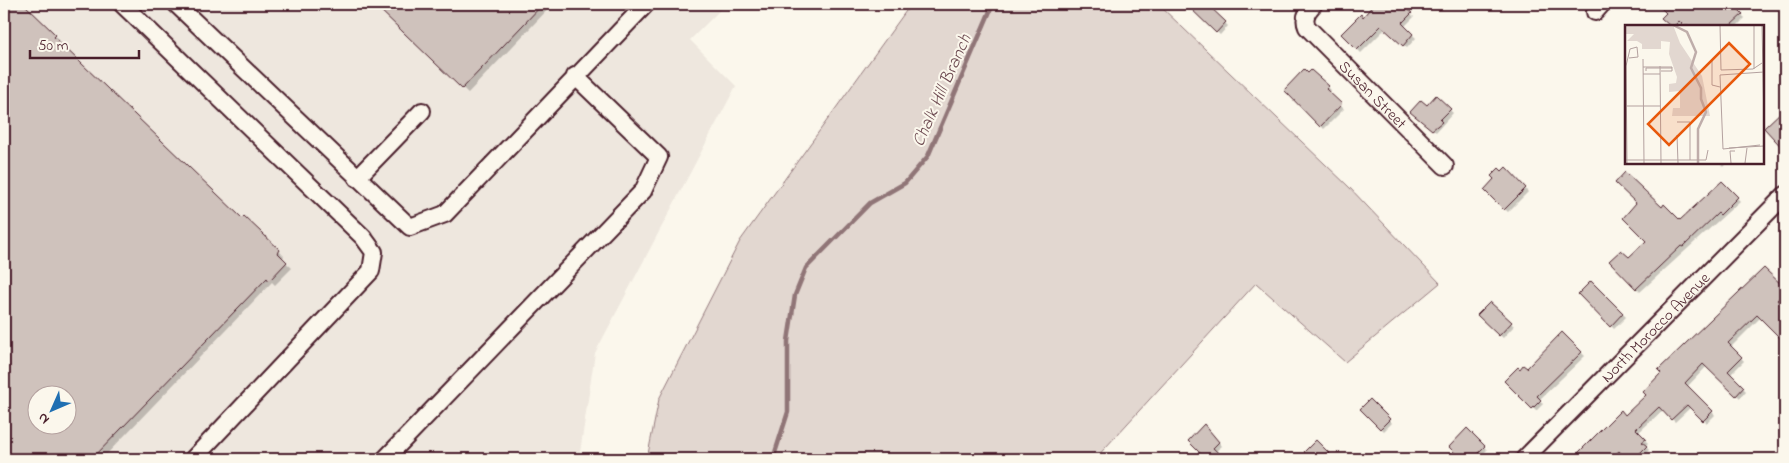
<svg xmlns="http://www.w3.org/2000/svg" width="1789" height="463" viewBox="0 0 1789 463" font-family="'Indie Flower',sans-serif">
<rect width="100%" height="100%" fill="#fbf7ec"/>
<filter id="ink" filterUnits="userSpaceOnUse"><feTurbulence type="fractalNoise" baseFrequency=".02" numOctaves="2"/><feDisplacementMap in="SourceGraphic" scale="10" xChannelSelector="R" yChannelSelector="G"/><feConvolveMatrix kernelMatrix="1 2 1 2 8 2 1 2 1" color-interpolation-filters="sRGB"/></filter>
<g filter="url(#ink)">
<path fill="#eee7de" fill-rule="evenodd" d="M 4,4 L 726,4 L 690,40 L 736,86 L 595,353 L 579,459 L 4,459 ZM 38,396 L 68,396 L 68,426 L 38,426 Z"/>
<path fill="#e2d7d0" stroke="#967b7e" d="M 911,4 L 1158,4 L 1349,187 L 1440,283 L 1345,362 L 1256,283 L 1095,459 L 647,459 L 659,399 L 740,241 Z"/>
<path fill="#0003" fill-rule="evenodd" d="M 4,4 L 22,4 L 60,41 L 58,43 L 242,220 L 244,218 L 279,251 L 284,256 L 282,259 L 292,268 L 275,285 L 272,282 L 102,459 L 4,459 ZM 38,396 L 68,396 L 68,426 L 38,426 Z
M 375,4 L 553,4 L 468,93 Z
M 556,4 L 563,4 L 560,7 Z
M 1188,4 L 1206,4 L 1228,26 L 1220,35 Z
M 1246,4 L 1258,4 L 1252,10 Z
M 1375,4 L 1413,4 L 1407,10 L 1414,17 L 1404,27 L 1416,38 L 1407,48 L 1385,29 L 1361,53 L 1343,34 L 1364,19 Z
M 1658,4 L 1731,4 L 1745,18 L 1737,26 L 1686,26 L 1683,24 L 1681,26 L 1672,26 L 1663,18 L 1668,13 Z
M 1328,87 L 1331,90 L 1328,93 L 1344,109 L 1324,129 L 1286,90 Z
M 1436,97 L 1453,113 L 1436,132 L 1415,115 Z
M 1719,162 L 1727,162 L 1723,167 Z
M 1506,169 L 1528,192 L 1508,212 L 1485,190 Z
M 1722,183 L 1740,201 L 1640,292 L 1611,261 L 1629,259 L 1648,241 L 1662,209 L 1680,222 Z
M 1785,275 L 1785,298 L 1779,304 L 1785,311 L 1785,342 L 1761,317 L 1731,347 L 1744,361 L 1730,375 L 1746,391 L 1740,398 L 1707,366 L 1687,387 L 1715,415 L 1707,423 L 1691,407 L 1675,422 L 1663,410 L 1638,433 L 1648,443 L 1645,446 L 1649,450 L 1641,459 L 1638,456 L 1634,459 L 1629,459 L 1623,454 L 1617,459 L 1573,459 L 1621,412 L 1625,417 Z
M 1591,283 L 1626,317 L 1614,329 L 1580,294 Z
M 1490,303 L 1514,326 L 1503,338 L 1479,315 Z
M 1562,334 L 1585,356 L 1539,400 L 1543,404 L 1536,411 L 1506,381 L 1527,370 Z
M 1370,401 L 1392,423 L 1384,431 L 1362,409 Z
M 1204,426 L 1222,446 L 1215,452 L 1223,459 L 1208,459 L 1189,441 Z
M 1467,430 L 1487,450 L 1478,459 L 1463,459 L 1451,447 Z"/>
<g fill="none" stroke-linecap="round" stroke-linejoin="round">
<path stroke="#907477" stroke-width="4.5" d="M 773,459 L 788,412 L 788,341 L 795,295 L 806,268 L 870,203 L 905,183 L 928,156 L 993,4"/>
</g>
<path fill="#cfc2bc" stroke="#4a1f2b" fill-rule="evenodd" d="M 4,4 L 24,4 L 56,35 L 54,37 L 242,218 L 244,216 L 280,250 L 278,253 L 287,262 L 269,281 L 267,278 L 92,459 L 4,459 ZM 38,396 L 68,396 L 68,426 L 38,426 Z
M 374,4 L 543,4 L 462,89 Z
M 1186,4 L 1207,4 L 1226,22 L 1216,33 Z
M 1374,4 L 1402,4 L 1412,13 L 1402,23 L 1413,34 L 1403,46 L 1381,26 L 1357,50 L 1341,34 L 1361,14 L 1363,17 Z
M 1657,4 L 1733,4 L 1743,14 L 1730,26 L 1684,26 L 1679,21 L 1674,26 L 1670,26 L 1661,18 L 1666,13 Z
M 1304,69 L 1308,73 L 1311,70 L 1329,86 L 1326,89 L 1342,104 L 1320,127 L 1284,90 Z
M 1436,95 L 1451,109 L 1440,120 L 1442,122 L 1432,130 L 1410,112 L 1421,100 L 1427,105 Z
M 1785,108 L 1785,151 L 1764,128 Z
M 1506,167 L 1526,188 L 1504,210 L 1484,190 L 1494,179 L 1491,176 L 1499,168 L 1502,171 Z
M 1625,172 L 1662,207 L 1664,204 L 1680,220 L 1722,181 L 1738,197 L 1720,215 L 1718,213 L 1683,247 L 1681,246 L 1636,289 L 1609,261 L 1621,250 L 1629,257 L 1646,241 L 1623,218 L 1636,203 L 1615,183 Z
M 1764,268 L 1785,288 L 1785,292 L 1777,300 L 1785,309 L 1785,343 L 1757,315 L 1728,343 L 1742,357 L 1728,371 L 1744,387 L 1736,396 L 1703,364 L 1685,383 L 1713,411 L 1703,421 L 1687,405 L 1671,420 L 1659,407 L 1636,429 L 1646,439 L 1642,442 L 1647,446 L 1636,457 L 1634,454 L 1627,459 L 1619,451 L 1610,459 L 1572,459 L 1621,410 L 1625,415 L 1646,395 L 1643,392 L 1661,373 L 1658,370 Z
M 1591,281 L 1623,313 L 1610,327 L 1578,294 Z
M 1490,302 L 1512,322 L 1499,336 L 1477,315 Z
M 1562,332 L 1582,352 L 1537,396 L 1541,400 L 1532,409 L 1504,381 L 1518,367 L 1520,369 L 1523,365 L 1527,368 Z
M 1370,399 L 1390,419 L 1380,429 L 1360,409 Z
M 1204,424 L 1219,442 L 1213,448 L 1225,459 L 1206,459 L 1188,441 Z
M 1467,428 L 1485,446 L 1478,453 L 1485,459 L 1461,459 L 1449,447 Z
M 1316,440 L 1335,459 L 1310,459 L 1304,452 Z"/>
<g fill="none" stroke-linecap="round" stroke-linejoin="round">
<defs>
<g id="minor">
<path d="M 122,4 L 363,237 L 374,252 L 371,271 L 193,459"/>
<path d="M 176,4 L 410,227 L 445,214 L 646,4"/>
<path id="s1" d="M 1314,4 C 1307,11 1303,18 1307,27 L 1445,166"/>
<path d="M 1595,12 L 1602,4"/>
<path d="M 357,178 L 422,111"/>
<path d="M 385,459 L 643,191 L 659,157 L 575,76"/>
<path id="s2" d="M 1524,459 L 1785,195"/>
</g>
</defs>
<use href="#minor" stroke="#4a1f2b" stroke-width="20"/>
<use href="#minor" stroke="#fbf7ec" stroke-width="16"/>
</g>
</g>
<g text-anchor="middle" stroke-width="4" stroke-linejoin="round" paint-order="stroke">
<g font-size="16" fill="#4a1f2b" stroke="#fbf7ec">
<text dy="6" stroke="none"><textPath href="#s1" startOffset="120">Susan Street</textPath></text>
<text dy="6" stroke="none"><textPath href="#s2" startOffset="186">North Morocco Avenue</textPath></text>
</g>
<g font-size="18" font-style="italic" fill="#6d4a51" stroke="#fbf7ec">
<text transform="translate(941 90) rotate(-66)" y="6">Chalk Hill Branch</text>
</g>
</g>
<g transform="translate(1625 25)">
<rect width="139" height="139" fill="#fbf7ec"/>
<path d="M 0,0 L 48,0 L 55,18 L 77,51 L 85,91 L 47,91 L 48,83 L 55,83 L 55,66 L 44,67 L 44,59 L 51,58 L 52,52 L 44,29 L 45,17 L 36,16 L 36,24 L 17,24 L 17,19 L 12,16 L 2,16 L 9,9 L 0,9 Z" fill="#e2d7d0"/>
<path fill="none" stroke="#bfadaa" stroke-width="2.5" d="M 48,0 L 62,7 L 71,27 L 66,43 L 76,63 L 76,74 L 81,87 L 73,104 L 73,138"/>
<path fill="none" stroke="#b4a19f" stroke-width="1" d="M 95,0 L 96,45 L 128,44 L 137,38M 129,0 L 129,44M 137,0 L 139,99M 18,34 L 19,138M 87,36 L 87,60 L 95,62M 35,41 L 36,138M 18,42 L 47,42 L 47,46 L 36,46M 21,46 L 21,43 L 47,43M 18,49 L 35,49M 2,81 L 35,81M 52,97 L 65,97 L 65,135M 52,110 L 53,138M 135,120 L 98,124 L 95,50 L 139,47M 104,123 L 139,121M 0,135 L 81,135 L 83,125M 2,138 L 1,41 L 5,24 L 12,22 L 13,32 L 4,33M 106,138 L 105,126 L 110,126M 120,138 L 122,123"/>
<path fill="#e8590c" fill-opacity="0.15" stroke="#e8590c" stroke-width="2.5" d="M 104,18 L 125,39 L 44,120 L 23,99 Z"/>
<rect width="139" height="139" fill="none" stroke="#4a1f2b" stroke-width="2.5"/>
</g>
<rect width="1789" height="463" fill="none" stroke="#fbf7ec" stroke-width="20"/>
<rect x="10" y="10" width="1769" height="443" fill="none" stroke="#4a1f2b" stroke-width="2" filter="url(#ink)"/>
<g transform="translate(52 410) rotate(225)"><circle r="24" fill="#fbf7ec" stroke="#b4a19f"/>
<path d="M0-4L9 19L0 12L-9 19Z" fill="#1f6fb2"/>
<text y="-8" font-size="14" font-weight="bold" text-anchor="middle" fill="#4a1f2b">N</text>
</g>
<path d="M30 50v8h109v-8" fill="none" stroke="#4a1f2b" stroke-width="2.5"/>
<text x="38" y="50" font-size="15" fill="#4a1f2b" stroke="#fbf7ec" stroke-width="4" paint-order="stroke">50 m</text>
</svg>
